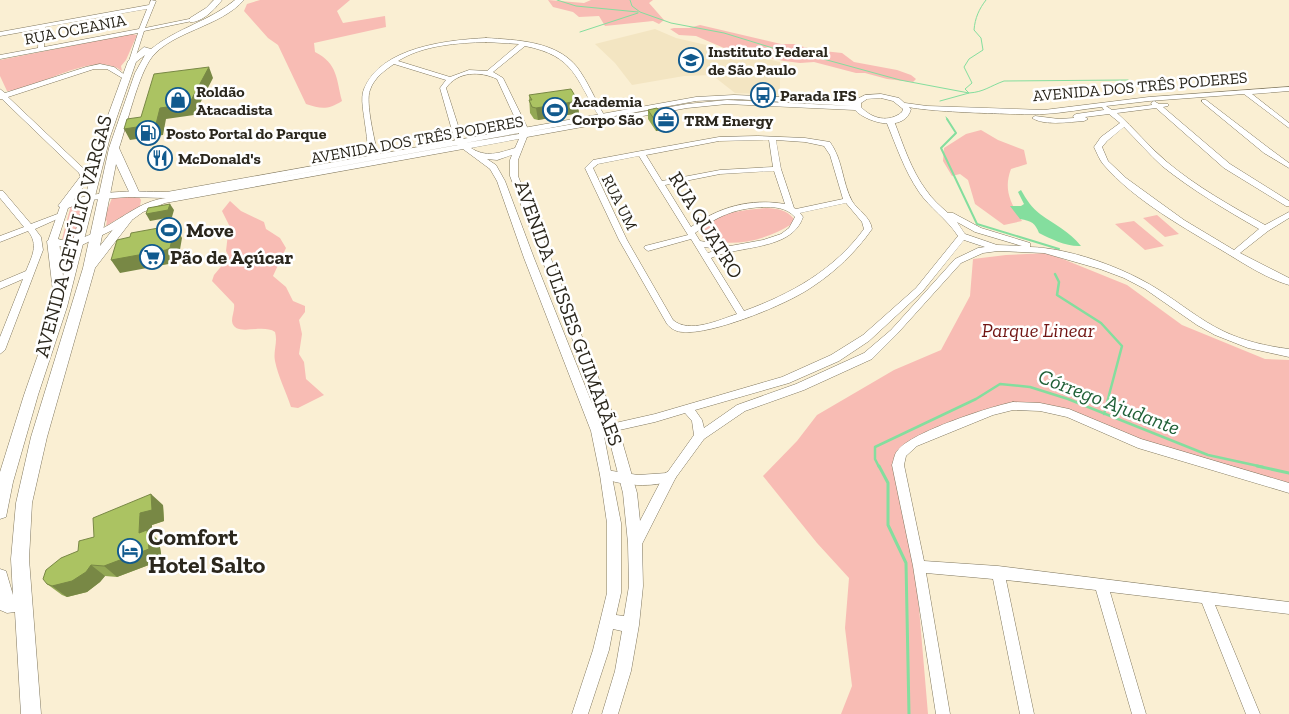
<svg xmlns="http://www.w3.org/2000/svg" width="1289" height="714" viewBox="0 0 1289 714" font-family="'Zilla Slab',serif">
<rect width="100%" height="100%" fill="#faefd3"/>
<path fill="#f3e5c2" d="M 655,29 L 676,38 L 780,62 L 780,95 L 735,93 L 712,75 L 684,76 L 632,85 L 615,63 L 595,44 Z"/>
<path fill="#f8bcb4" d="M 260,0 L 350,0 L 337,11 L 343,23 L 385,16 L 386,27 L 314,43 L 315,52 C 338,64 336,78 342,101 C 328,110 321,109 306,104 L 278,45 L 268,38 L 244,11 L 247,4 Z
M 548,0 L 584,3 L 591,0 L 653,0 L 649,3 L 664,20 L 659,24 L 653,21 L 605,26 L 599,16 L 579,17 L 573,12 L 553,7 Z
M 700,25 L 781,44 L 794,44 L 814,50 L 842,53 L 854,62 L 897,70 L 911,75 L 916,79 L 913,82 L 887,79 L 865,73 L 856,73 L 814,62 L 800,63 L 784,61 L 724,48 L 696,36 L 679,35 L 670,29 L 674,28 L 689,28 Z
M 131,34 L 137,35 L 126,60 L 121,66 L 122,71 C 93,49 40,89 7,91 L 0,76 L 0,60 Z
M 981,130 L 998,140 L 1024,150 L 1027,164 L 1011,169 C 1003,190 1011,204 1022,221 L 1004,225 L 975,204 L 968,180 L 960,174 L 952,176 L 943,161 L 944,148 L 966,134 Z
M 130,196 L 139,197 L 141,200 L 140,206 L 106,226 L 107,220 L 102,223 L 112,198 Z
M 84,199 L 74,241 L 62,239 L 71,205 Z
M 230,201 L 241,211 L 264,222 L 266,229 L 280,238 L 286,248 L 273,276 L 286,287 L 293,301 L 305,306 L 305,312 L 299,320 L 302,334 L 299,354 L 304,362 L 306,379 L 324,395 L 298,408 L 291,407 C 286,392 278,376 275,361 C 273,351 278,342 275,332 C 262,323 234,338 232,321 C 232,315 235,310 234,304 L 212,281 L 214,275 L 229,257 L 226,251 L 229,225 L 222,211 Z
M 766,208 C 778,209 786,209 794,219 L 792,224 C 767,240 731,249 703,238 L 699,230 C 714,212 744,210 766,208 Z
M 1157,215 L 1179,234 L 1165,237 L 1143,218 Z
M 1134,221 L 1164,246 L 1145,250 L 1115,224 Z
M 1048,253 L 1127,285 L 1182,325 L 1265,359 L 1289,360 L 1289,485 L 1138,441 L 1069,411 L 1013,404 L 900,452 L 915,561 L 928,714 L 841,714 L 852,686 L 845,628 L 849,578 L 817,543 L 763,476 L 797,441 L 817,415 L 894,370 L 941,350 L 970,296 L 973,259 L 1006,255 Z"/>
<path fill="#84de9e" d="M 1021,190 C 1026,199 1032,208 1040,214 C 1055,225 1069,231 1081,246 C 1067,247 1051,239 1039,233 C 1035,223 1032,221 1020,219 L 1010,206 L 1021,206 L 1024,204 L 1018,192 Z"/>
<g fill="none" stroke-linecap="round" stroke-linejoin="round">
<path stroke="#84de9e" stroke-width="1" d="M 557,0 L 576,6 L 638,12
M 630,0 L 632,6 L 640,12 L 671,23 L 724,33 L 776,49 L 816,57 L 900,80 L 969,93 L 940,101
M 986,0 C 979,9 975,18 974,30 L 981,38 L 983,50 L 969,59 L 964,67 L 972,83 L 965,89 L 969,93 C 984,92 990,86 1004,81 L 1128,80
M 580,32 L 638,13
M 946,117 L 948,120"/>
<path stroke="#84de9e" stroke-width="2" d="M 947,119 L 956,133 L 941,148 L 977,224 L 1059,249"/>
<path stroke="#84de9e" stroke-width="2.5" d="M 1055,274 L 1059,282 L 1057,295 L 1101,323 L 1122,346 L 1104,414
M 879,467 L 875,459 L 875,447 L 976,399 L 1000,384 L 1030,387 L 1068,399 L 1208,455 L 1263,467"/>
<path stroke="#84de9e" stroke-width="3" d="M 879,466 L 888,483 L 888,525 L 906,563 L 909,714
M 1257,466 L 1289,473"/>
<defs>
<path id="minor" d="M 151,0 L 156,1 L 145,28 L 194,18 L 197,20 L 144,31 L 134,62 L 129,61 L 138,33 L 0,59 L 0,55 L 38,48 L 39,29 L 0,36 L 0,32 L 149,5 ZM 147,9 L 139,29 L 44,47 L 45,27 Z
M 486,38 C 517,40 556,41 577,67 C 588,82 595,99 604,115 L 599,116 C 575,78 575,56 525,46 L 493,72 L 503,78 L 528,129 L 524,131 L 520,129 L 497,79 C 480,71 458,71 446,88 L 463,141 L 459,143 L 455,141 L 440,88 L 446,80 L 394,64 C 385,70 374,78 370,90 C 365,102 375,141 378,156 L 374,158 L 371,158 C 367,147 367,135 365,124 C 364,114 360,98 364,89 C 381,47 447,40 486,38 ZM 486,42 L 519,44 L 487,71 L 469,70 L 450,77 L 398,61 C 423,45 458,43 486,42 Z
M 100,64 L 114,67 L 129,78 L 124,79 L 107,69 L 94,69 L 8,97 L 85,170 L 88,176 L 84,178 L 81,178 L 79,173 L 2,99 L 0,99 L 0,89 L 5,93 L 86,67 Z
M 1289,87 L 1289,91 L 1252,94 L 1289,123 L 1289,128 L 1244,94 L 1149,101 L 1106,106 L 1112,110 L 1152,105 L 1151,103 L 1154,101 L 1159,104 L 1168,104 L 1168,106 L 1163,107 L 1230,164 L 1289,201 L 1289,206 L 1286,206 L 1224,168 L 1156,108 L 1117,113 C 1134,128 1149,147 1167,162 C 1197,187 1231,206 1265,225 L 1289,212 L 1289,218 L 1268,231 L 1240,253 L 1289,278 L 1289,285 C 1268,279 1246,265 1228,254 C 1185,228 1136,202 1103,164 C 1099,159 1097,153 1094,147 L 1101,137 L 1120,123 L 1109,114 L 1085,117 L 1088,119 L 1084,121 C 1069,122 1044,126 1032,118 L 1035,116 L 1059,119 L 1074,118 L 1073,116 L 1076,114 L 1104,110 L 1102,107 C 1083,109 1064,113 1044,114 C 1025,115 913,112 902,105 L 905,103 L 927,106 L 1044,110 L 1149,97 ZM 1124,127 C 1137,140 1149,154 1162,166 C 1192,190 1226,210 1259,229 L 1234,250 L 1184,220 L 1126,178 L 1108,161 L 1102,147 L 1107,141 Z
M 1202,100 L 1206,100 L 1270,149 L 1289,163 L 1289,168 L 1264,153 L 1202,102 Z
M 890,119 L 894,121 C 903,144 911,170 926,190 C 932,199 940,206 948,213 L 953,213 L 981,228 L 1030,243 L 1030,247 C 1070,248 1125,268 1159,290 C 1180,303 1200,320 1223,331 C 1244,341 1266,346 1289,349 L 1289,357 L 1248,348 L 1215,335 L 1197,325 L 1145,289 L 1124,278 L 1100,269 L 1044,253 L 998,251 L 983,253 L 961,263 L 897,334 L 872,359 L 804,390 L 745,411 L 704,439 L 674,480 C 652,488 624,486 602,478 L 600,475 L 602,472 L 606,470 L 638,475 L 667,473 L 694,435 L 692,421 L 685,413 L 655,422 L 597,435 L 593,434 L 592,431 L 593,428 L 655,414 L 782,377 L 831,355 L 863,335 L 916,288 L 958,236 C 947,219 930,208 919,192 C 904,170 896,145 886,121 ZM 957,222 L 975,232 L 1022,246 L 997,245 L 965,234 ZM 964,240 L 985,247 L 978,248 L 955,259 L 891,330 L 864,353 L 796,384 L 737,405 L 704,428 L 702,420 L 695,410 L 789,383 L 839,361 L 869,341 L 922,292 Z
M 758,136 L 805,138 L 830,142 C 843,160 842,182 852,201 C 858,211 870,216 872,229 C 856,252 835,272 812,287 C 788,304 712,335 683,332 C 677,332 671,329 667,324 L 619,240 L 585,168 L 593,160 L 641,151 L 719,137 ZM 769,140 L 773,167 L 720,170 L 662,181 L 646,155 L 719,141 ZM 776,140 L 805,142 L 824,146 L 830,155 L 843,199 L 796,209 L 794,208 L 781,169 ZM 639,156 L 688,235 L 645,246 L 644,248 L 648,251 L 691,239 L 737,314 C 719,320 689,334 673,320 L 627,240 L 593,168 L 598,164 ZM 774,171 L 785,204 C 750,198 719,207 691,227 L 665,185 L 720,174 ZM 846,203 L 862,222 L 864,229 C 834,270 791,294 744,311 L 711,258 C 739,245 792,251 803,217 L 800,213 ZM 762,207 C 774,207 786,207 795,217 L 789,228 L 781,234 L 763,240 L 730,246 L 700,241 L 695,233 C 718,216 733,209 762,207 ZM 704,247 L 719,249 L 708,253 Z
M 0,191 L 3,191 L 31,224 L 60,213 L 64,216 L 35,229 L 41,237 L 43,250 L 5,350 L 0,354 L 0,337 L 23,279 L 0,289 L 0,282 L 26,271 C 32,256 39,245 28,231 L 0,242 L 0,236 L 24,227 L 0,198 Z
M 1013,402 L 1040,403 L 1069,409 L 1141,439 L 1289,483 L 1289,493 L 1138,448 L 1067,417 L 1040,411 L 1013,410 L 993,415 L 917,446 L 906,456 L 904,465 L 924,561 L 998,566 L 1289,602 L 1289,614 L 1215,605 L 1260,714 L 1246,714 L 1202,603 L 1110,592 L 1146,714 L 1132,714 L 1096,590 L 1006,580 L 1034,714 L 1020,714 L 993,579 L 926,573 L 950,714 L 936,714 L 913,566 L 892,465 C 894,460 894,454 898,450 C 912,432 989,407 1013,402 Z"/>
<path id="tertiary" d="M 881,94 L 899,98 L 911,109 C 905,133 867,123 855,110 L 727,104 L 687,108 L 527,137 L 518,160 L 518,176 L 618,427 L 637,493 L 640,521 L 665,473 L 670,471 L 675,473 L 676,477 L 642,544 L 643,586 L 639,625 L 631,671 L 618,714 L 602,714 L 615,671 L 622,631 L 613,629 L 609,650 L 588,714 L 572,714 L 593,650 L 607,593 L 607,523 L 600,475 L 591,431 L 524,258 L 497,181 L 490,169 L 463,149 L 165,203 L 143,212 L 129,222 L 82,245 L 65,248 L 50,243 L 48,241 L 61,204 C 95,190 130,191 167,192 L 696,97 L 734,95 L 855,100 L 865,95 ZM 881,98 L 893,101 L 903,109 L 902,112 C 889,123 872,119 861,107 L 861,103 L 867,99 ZM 734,99 L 853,106 L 727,100 L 687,104 L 528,132 L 696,101 ZM 519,133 L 519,134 L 465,143 ZM 519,139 L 515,148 C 499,153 486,158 471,148 ZM 457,145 L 458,145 L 237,185 ZM 512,155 L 510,160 L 510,176 L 606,427 L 623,493 L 628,543 L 629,586 L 624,616 L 616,615 L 621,593 L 621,523 L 603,431 L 534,258 L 505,181 L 496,165 L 487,159 L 497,160 ZM 128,197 L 166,198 C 157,199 145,203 137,208 C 116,219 82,247 58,239 L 68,208 L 89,200 Z"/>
<path id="secondary" d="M 214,0 L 222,0 C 215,9 202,23 190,22 L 190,18 L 206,8 Z
M 235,0 L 244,0 C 220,27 173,31 152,57 C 138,75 127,125 119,148 L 140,194 L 135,197 L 131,196 L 116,164 L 100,246 L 122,218 L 126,217 L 132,220 L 95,268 L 47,437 L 32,503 L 29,559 L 41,714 L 21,714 L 15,612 L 7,613 L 0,610 L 0,569 L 6,571 L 13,595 L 11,559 L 16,503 L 31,437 L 83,268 L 109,148 L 135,73 L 145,55 L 136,62 L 110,137 L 67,307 L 38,395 L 13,482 L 6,517 L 0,519 L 0,472 L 24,395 L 56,303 L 54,300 L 47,241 L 53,237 L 59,241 L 63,276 L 91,176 L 68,208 L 64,209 L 58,206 L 96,156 L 100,137 L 128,61 L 144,47 L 151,49 C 177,28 210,21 235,0 Z"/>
</defs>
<use href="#minor" stroke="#81785f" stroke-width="1"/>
<use href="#tertiary" stroke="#81785f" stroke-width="1"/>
<use href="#secondary" stroke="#81785f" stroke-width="1"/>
<use href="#minor" fill="#fff" fill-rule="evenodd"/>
<use href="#tertiary" fill="#fff" fill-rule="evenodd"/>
<use href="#secondary" fill="#fff" fill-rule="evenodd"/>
</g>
<path fill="#93a854" d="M 529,95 L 579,113 L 538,120 L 534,119 L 530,113 Z
M 648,110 L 666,120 L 665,129 L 656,131 L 648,119 Z
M 163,505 L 164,521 L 152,525 L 152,534 L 159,541 L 162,560 L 117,577 L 105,576 L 100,582 L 87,592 L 67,597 L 62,595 L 47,584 L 78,551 L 94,537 Z"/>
<path fill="#788845" d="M 209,67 L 213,78 L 194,115 L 166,119 L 163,135 L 130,140 L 124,129 L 160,108 Z
M 578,101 L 579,113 L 538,120 L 536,108 Z
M 666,120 L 665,129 L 656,131 L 656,122 Z
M 163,146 L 166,152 L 161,164 L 152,166 L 148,159 Z
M 170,204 L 174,210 L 172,217 L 150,221 L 146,214 Z
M 175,225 L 182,238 L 178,261 L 174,263 L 120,273 L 111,260 Z
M 151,494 L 163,505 L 164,521 L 152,525 L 152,534 L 159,541 L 162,560 L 117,577 L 104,566 L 139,533 L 140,513 Z
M 91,565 L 105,576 L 100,582 L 87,592 L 67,597 L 52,586 Z"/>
<path fill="#abc362" stroke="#788845" d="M 209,67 L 189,104 L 160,108 L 156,124 L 124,129 L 127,119 L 141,117 L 154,74 Z
M 571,89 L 578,101 L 536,108 L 532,107 L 529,100 L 532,100 L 529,95 Z
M 657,108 L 666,120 L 656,122 L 648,110 Z
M 163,146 L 158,158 L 148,159 L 153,147 Z
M 170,204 L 168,210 L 146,214 L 148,208 Z
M 175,225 L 170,248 L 166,250 L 111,260 L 117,240 L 130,237 L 131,233 Z
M 151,494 L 152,510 L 140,513 L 139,533 L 147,530 L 149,549 L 104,566 L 91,565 L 86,572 L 72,581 L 52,586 L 47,584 L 43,579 L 46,570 L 61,558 L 78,551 L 79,541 L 94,537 L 93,518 Z"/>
<defs>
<symbol id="university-ring" viewBox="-11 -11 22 22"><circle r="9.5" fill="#fff" stroke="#115a8e" stroke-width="1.5"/><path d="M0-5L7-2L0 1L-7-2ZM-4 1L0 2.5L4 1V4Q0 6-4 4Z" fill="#115a8e"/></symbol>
<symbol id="bus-ring" viewBox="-11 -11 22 22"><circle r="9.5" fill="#fff" stroke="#115a8e" stroke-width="1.5"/><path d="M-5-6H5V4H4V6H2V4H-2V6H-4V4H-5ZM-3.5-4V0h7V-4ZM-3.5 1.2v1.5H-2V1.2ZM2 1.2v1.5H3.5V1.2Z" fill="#115a8e"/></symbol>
<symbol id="shop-ring" viewBox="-11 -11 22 22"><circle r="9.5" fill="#fff" stroke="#115a8e" stroke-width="1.5"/><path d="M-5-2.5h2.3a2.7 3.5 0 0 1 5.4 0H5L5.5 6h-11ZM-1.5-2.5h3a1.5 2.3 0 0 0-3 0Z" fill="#115a8e"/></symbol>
<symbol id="stadium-ring" viewBox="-11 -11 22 22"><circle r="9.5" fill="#fff" stroke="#115a8e" stroke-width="1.5"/><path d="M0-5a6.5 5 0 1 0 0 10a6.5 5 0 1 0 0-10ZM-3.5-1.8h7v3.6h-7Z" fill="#115a8e"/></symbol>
<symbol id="office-ring" viewBox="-11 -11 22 22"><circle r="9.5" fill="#fff" stroke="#115a8e" stroke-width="1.5"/><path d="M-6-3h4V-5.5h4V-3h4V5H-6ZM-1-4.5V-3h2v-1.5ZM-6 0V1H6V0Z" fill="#115a8e"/></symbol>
<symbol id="fuel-ring" viewBox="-11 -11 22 22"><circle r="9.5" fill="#fff" stroke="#115a8e" stroke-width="1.5"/><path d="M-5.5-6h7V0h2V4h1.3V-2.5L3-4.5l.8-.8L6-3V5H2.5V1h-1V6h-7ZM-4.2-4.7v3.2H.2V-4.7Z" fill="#115a8e"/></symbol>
<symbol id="restaurant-ring" viewBox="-11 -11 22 22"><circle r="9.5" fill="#fff" stroke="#115a8e" stroke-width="1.5"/><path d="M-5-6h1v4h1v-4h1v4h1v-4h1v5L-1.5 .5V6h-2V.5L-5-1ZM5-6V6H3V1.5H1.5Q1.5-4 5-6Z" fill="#115a8e"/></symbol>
<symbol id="supermarket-ring" viewBox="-11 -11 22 22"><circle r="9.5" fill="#fff" stroke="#115a8e" stroke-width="1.5"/><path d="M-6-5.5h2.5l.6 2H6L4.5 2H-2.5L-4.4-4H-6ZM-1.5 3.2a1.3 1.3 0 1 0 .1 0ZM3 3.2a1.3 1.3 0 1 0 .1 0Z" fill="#115a8e"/></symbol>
<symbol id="hotel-ring" viewBox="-11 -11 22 22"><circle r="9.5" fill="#fff" stroke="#115a8e" stroke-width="1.5"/><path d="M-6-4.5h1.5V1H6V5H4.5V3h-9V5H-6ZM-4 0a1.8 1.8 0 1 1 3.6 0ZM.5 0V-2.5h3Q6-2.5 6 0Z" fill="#115a8e"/></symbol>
</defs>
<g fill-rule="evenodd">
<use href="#university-ring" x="677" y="46" width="28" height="28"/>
<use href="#bus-ring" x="749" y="81" width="28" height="28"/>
<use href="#shop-ring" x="164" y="86" width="28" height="28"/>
<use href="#stadium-ring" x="541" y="96" width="28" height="28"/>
<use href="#office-ring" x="652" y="106" width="28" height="28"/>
<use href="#fuel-ring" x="134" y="119" width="28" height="28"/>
<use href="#restaurant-ring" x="146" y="144" width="28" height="28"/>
<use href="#stadium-ring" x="155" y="216" width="28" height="28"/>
<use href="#supermarket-ring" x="138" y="243" width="28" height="28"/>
<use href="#hotel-ring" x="116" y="537" width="28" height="28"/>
</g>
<g text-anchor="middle" stroke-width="5" stroke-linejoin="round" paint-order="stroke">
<g font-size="16" fill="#2b271d" stroke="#fff">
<text transform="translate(75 29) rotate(-11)" y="6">RUA OCEANIA</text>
<text transform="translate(1140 86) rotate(-5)" y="6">AVENIDA DOS TRÊS PODERES</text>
<text transform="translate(417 139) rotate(-10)" y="6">AVENIDA DOS TRÊS PODERES</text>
<text transform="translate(620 202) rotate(63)" y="6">RUA UM</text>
</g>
<g font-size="16" font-weight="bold" fill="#2b271d" stroke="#fff" text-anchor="start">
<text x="708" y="57">Instituto Federal<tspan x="708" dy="18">de São Paulo</tspan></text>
<text x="196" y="97">Roldão<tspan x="196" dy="18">Atacadista</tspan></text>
<text x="780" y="101">Parada IFS</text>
<text x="572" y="107">Academia<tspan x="572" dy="18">Corpo São</tspan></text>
<text x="684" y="126">TRM Energy</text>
<text x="166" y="139">Posto Portal do Parque</text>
<text x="178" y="164">McDonald's</text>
</g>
<g font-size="20" fill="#2b271d" stroke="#fff">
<text transform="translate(706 225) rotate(58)" y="7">RUA QUATRO</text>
<text transform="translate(73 236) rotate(-75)" y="7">AVENIDA GETÚLIO VARGAS</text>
<text transform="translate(569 313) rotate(70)" y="7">AVENIDA ULISSES GUIMARÃES</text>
</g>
<g font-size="20" font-weight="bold" fill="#2b271d" stroke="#fff" text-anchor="start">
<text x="186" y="237">Move</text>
<text x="170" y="264">Pão de Açúcar</text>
</g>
<g font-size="20" font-style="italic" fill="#711614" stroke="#fff">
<text x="1038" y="337">Parque Linear</text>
</g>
<g font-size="21" font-style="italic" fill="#1f5f36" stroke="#fff">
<text transform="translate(1109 402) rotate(21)" y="7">Córrego Ajudante</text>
</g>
<g font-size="24" font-weight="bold" fill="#2b271d" stroke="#fff" text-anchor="start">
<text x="148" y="545">Comfort<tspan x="148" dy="28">Hotel Salto</tspan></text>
</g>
</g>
</svg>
